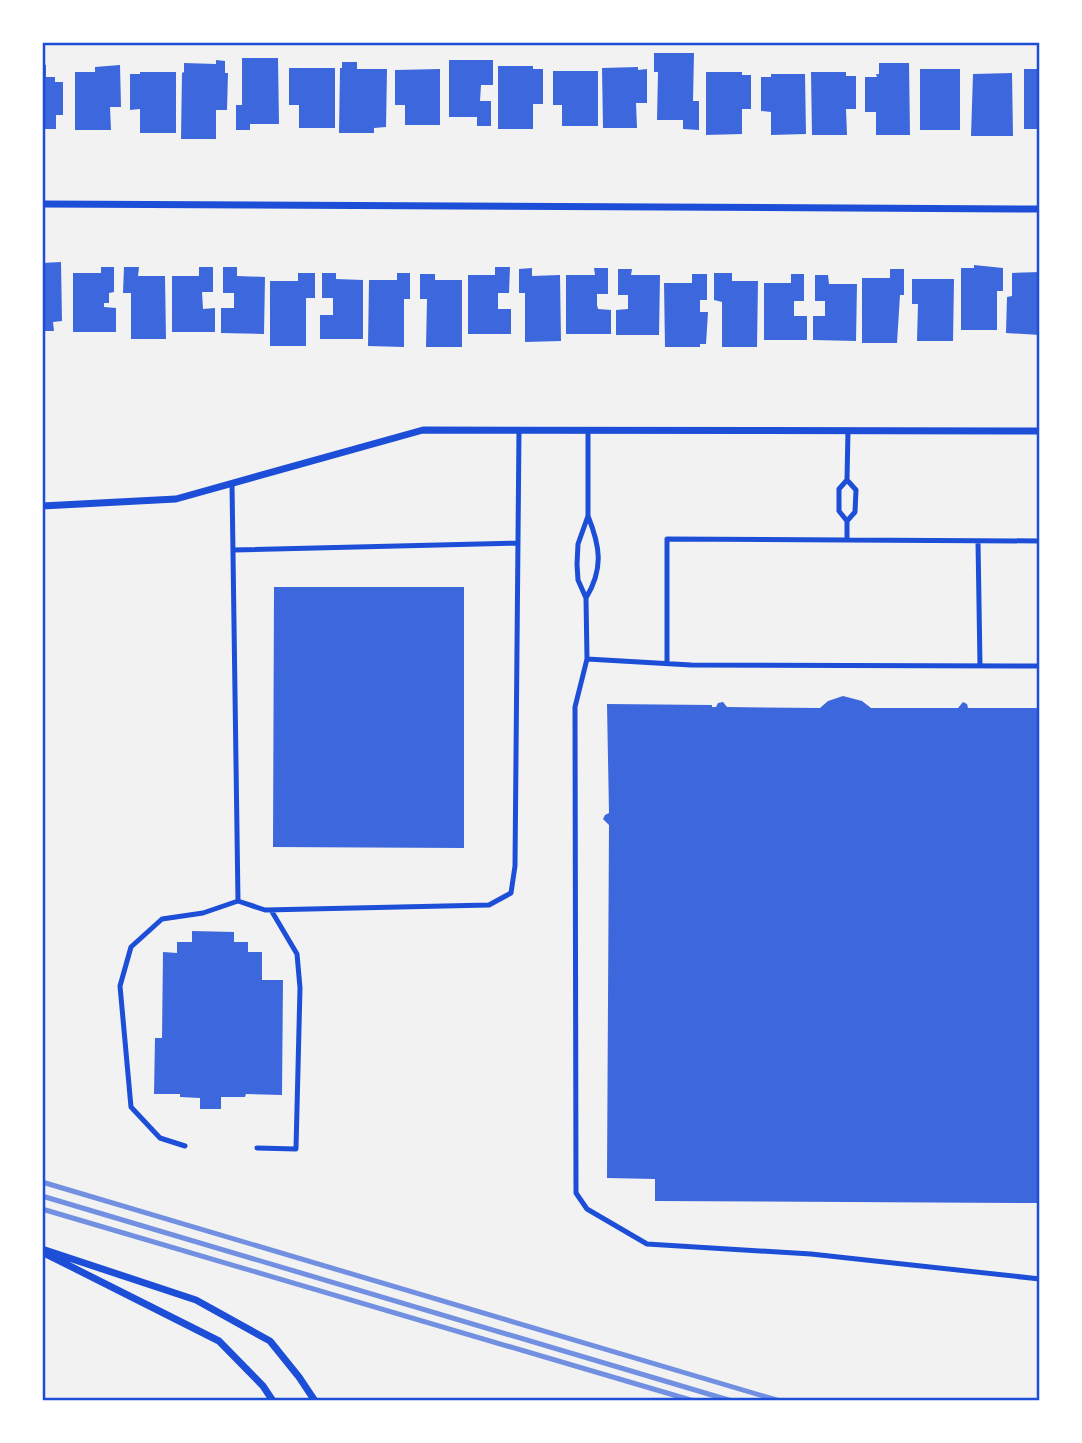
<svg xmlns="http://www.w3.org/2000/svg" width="1082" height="1443" viewBox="0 0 1082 1443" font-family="'Titillium Web',sans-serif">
<rect width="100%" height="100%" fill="#f2f2f2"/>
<path fill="#3d67dc" d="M 654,53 L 694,53 L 693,101 L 699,101 L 699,130 L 683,129 L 683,120 L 657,120 L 658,72 L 654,72 Z
M 242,58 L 278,58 L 279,124 L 250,124 L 250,130 L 236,130 L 236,105 L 242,105 Z
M 216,60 L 225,61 L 225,73 L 228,73 L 227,110 L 216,110 L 216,139 L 181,139 L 182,73 L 184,72 L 184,63 L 216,64 Z
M 449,60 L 493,60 L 493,85 L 481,85 L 480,101 L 491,101 L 491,126 L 477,126 L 477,117 L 449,117 Z
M 342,62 L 357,62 L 357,69 L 387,69 L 386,127 L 374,128 L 374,133 L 339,133 L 340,68 L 342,68 Z
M 879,63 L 909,63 L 910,135 L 876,135 L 876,112 L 865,112 L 865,77 L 877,77 L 876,74 L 879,74 Z
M 42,64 L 46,65 L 46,77 L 55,77 L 55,82 L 63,82 L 63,115 L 56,115 L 56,129 L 42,129 Z
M 120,65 L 121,107 L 110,107 L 111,130 L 75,130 L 75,72 L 95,72 L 95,67 Z
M 498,66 L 533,66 L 533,69 L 543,69 L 543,104 L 533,104 L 533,129 L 498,129 Z
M 638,67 L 638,70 L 647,69 L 647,103 L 636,103 L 637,128 L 603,128 L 602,68 Z
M 289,68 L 335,68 L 335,128 L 299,128 L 299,105 L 289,105 Z
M 440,69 L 440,125 L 405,125 L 405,105 L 395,105 L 395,70 Z
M 920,69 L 960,69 L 960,130 L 920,130 Z
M 1024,69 L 1040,69 L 1040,129 L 1024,129 Z
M 553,71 L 598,71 L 598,126 L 562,126 L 562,105 L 553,105 Z
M 140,72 L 176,72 L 176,133 L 140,133 L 140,109 L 130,110 L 130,74 L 140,74 Z
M 706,72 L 742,72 L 742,75 L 751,75 L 751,109 L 742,109 L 742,134 L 706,135 Z
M 811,72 L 846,72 L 846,76 L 856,76 L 856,109 L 846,109 L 847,135 L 812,135 Z
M 1012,73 L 1013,136 L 971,136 L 973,74 Z
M 771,74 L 805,74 L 806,134 L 771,135 L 771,112 L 761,111 L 761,77 L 771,77 Z
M 61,262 L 62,321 L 53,322 L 54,331 L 42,331 L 42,263 Z
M 974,265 L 1003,268 L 1003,291 L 997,291 L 997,330 L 961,330 L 961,268 L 974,268 Z
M 101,267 L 114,267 L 114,292 L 109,293 L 109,303 L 104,303 L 104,307 L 116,308 L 116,332 L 73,332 L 73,273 L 101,273 Z
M 124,267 L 139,267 L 138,276 L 165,276 L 166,339 L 131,339 L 131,293 L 123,293 Z
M 199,267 L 213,267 L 213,292 L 202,292 L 203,309 L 215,308 L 215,332 L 172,332 L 172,276 L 199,276 Z
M 223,267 L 237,267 L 237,276 L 265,277 L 264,334 L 221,333 L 221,308 L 234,308 L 234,293 L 223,293 Z
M 495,267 L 510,267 L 509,293 L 498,293 L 498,309 L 511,309 L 511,334 L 468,334 L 468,275 L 495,275 Z
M 532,268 L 532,276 L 560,275 L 561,341 L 525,342 L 525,293 L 519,293 L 519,269 Z
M 594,268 L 608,268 L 608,294 L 597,294 L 597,305 L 598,309 L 611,310 L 611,334 L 566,334 L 566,275 L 595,275 Z
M 618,269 L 632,269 L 631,275 L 660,275 L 659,335 L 616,335 L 616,310 L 628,309 L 628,295 L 618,295 Z
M 890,269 L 904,269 L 904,295 L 900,295 L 897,343 L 862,343 L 862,278 L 890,278 Z
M 1040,272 L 1040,335 L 1006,333 L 1007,297 L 1012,296 L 1012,273 Z
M 298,273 L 315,273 L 315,298 L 306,298 L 306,346 L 270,346 L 270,281 L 298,281 Z
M 322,273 L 336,273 L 336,279 L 363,280 L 363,339 L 320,339 L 320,315 L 333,315 L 333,298 L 322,298 Z
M 397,273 L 410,273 L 410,299 L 404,299 L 404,347 L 368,346 L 369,280 L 397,280 Z
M 714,273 L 732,273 L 732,281 L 758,281 L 757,347 L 722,347 L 722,302 L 714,300 Z
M 420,274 L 435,274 L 435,280 L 462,280 L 462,347 L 426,347 L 427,299 L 420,299 Z
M 692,274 L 707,274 L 707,300 L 700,300 L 700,312 L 708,312 L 706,344 L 700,344 L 700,347 L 665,347 L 664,283 L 692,283 Z
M 791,274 L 804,274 L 804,301 L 794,301 L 794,316 L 807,316 L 807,340 L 764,340 L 764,283 L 791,283 Z
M 815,275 L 828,275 L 829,284 L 857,284 L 856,341 L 813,340 L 813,316 L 825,316 L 825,301 L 815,301 Z
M 912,279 L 954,279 L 953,341 L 917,341 L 918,304 L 912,304 Z
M 274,587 L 464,587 L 464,848 L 273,847 Z
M 843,696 L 862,701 L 871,708 L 958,708 L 963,702 L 967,704 L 968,708 L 1040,708 L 1040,1203 L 655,1201 L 655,1179 L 607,1178 L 609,825 L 603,819 L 605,815 L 609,813 L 607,704 L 712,705 L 712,707 L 716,707 L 718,703 L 723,702 L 727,707 L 820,708 L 828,701 Z
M 192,931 L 234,932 L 234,942 L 248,942 L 248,952 L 262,952 L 262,980 L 283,980 L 282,1095 L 246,1094 L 245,1097 L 221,1097 L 221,1109 L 200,1109 L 200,1098 L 180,1097 L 180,1094 L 154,1094 L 155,1038 L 162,1038 L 163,952 L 177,953 L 177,942 L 192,942 Z"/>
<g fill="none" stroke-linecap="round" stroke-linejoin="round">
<path stroke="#1d4ed8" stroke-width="5" d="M 847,480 L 856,490 L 855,512 L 847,521 L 839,511 L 839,489 L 847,480 L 848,430
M 232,484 L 238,901 L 265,910 L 489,905 L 511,893 L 515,866 L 519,430
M 588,516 C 600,546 604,568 586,598 L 578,580 L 577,564 L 578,544 L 588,516 L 588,430
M 847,521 L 847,540
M 978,541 L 980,666
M 233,550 L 518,543
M 586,598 L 587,659 L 575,707 L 576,1193 L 587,1209 L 647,1244 L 811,1254 L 1040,1279
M 587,659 L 691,665 L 1040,666
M 667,663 L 667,539 L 1040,541
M 185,1146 L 160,1138 L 131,1107 L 120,986 L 131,947 L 162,919 L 203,913 L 238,901
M 257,1148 L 296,1149 L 300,988 L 297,954 L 271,910"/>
<path stroke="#1d4ed8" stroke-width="7" d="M 42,204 L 1040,209
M 42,506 L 176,499 L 423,430 L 1040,431
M 42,1249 L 196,1300 L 270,1341 L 299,1377 L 315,1401
M 46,1254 L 219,1341 L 263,1386 L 273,1401"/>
<path stroke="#7290e2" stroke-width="5" d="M 42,1182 L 780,1401
M 42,1196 L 732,1401
M 42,1209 L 694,1401"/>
</g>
<rect width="1082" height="1443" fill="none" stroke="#ffffff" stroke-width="88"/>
<rect x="44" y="44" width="994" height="1355" fill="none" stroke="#1d4ed8" stroke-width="2.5"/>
</svg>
